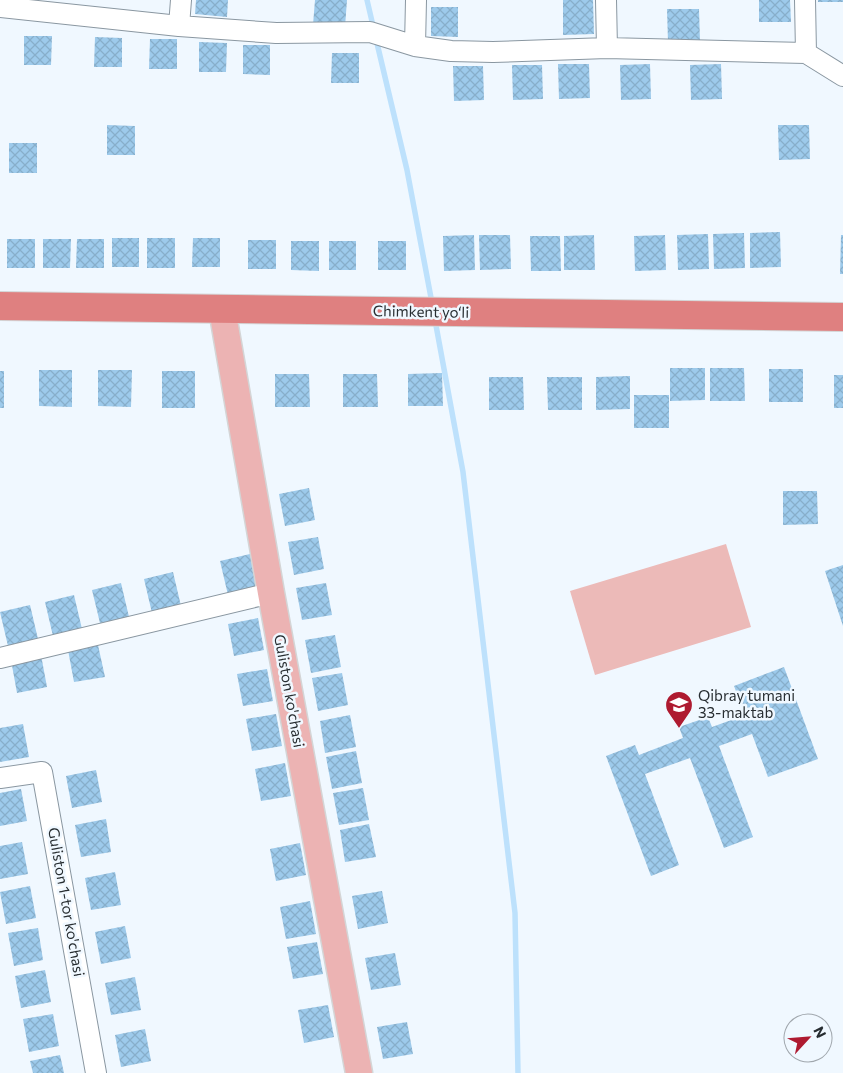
<svg xmlns="http://www.w3.org/2000/svg" width="843" height="1073" viewBox="0 0 843 1073" font-family="Commissioner,sans-serif">
<defs>
<pattern id="building-cross-hatch" width="8" height="8" patternUnits="userSpaceOnUse" patternTransform="scale(1.25)"><rect width="8" height="8" fill="#9dcaeb"/><path d="M0 0l8 8M0 8l8-8" fill="none" stroke="#87aeca"/></pattern>
</defs>
<rect width="100%" height="100%" fill="#f0f8ff"/>
<path fill="#ecbab8" d="M 726,544 L 751,627 L 595,675 L 570,591 Z"/>
<g fill="none" stroke-linecap="round" stroke-linejoin="round">
<path stroke="#bde1fc" stroke-width="5.5" d="M 367,0 L 374,30
M 376,39 L 407,170 L 432,303
M 435,320 L 463,472 L 515,913 L 518,1073"/>
</g>
<path fill="url(#building-cross-hatch)" d="M 196,0 L 228,0 L 227,17 L 195,14 Z
M 315,0 L 347,0 L 345,27 L 313,25 Z
M 563,0 L 593,0 L 594,34 L 563,35 Z
M 759,0 L 790,0 L 791,22 L 759,22 Z
M 818,0 L 843,0 L 843,2 L 818,2 Z
M 431,7 L 458,7 L 458,37 L 431,36 Z
M 667,9 L 699,9 L 700,41 L 668,42 Z
M 24,36 L 52,36 L 51,65 L 24,65 Z
M 95,37 L 122,38 L 122,67 L 94,67 Z
M 150,39 L 177,39 L 177,69 L 149,69 Z
M 199,42 L 227,43 L 226,72 L 199,72 Z
M 243,45 L 270,45 L 270,75 L 243,74 Z
M 332,53 L 359,53 L 359,83 L 331,83 Z
M 558,64 L 589,64 L 590,98 L 559,99 Z
M 650,64 L 651,99 L 621,100 L 620,65 Z
M 721,64 L 722,99 L 691,100 L 690,65 Z
M 512,65 L 542,65 L 543,99 L 513,100 Z
M 453,66 L 483,66 L 484,100 L 454,101 Z
M 107,125 L 135,126 L 135,155 L 107,155 Z
M 778,125 L 809,125 L 810,159 L 779,160 Z
M 9,143 L 37,143 L 37,173 L 9,173 Z
M 780,232 L 781,267 L 750,268 L 750,233 Z
M 744,233 L 745,268 L 714,269 L 713,234 Z
M 708,234 L 709,269 L 678,270 L 677,235 Z
M 474,235 L 475,270 L 444,271 L 443,236 Z
M 479,235 L 510,235 L 511,269 L 480,270 Z
M 594,235 L 595,270 L 564,270 L 564,236 Z
M 665,235 L 666,270 L 635,271 L 634,236 Z
M 841,235 L 843,235 L 843,274 L 840,274 Z
M 530,236 L 560,236 L 561,271 L 531,271 Z
M 112,238 L 139,238 L 139,267 L 112,267 Z
M 147,238 L 175,238 L 175,268 L 147,268 Z
M 193,238 L 220,238 L 220,267 L 192,267 Z
M 7,239 L 35,239 L 35,268 L 7,268 Z
M 43,239 L 71,239 L 70,268 L 43,268 Z
M 77,239 L 104,239 L 104,268 L 76,268 Z
M 248,240 L 276,240 L 276,269 L 248,269 Z
M 291,241 L 319,241 L 319,271 L 291,270 Z
M 329,241 L 356,241 L 356,270 L 329,270 Z
M 378,241 L 406,241 L 406,270 L 378,270 Z
M 670,368 L 705,368 L 705,400 L 670,401 Z
M 710,368 L 744,368 L 745,401 L 710,401 Z
M 769,369 L 803,369 L 803,402 L 769,402 Z
M 39,370 L 72,370 L 72,407 L 39,406 Z
M 98,370 L 132,370 L 131,407 L 98,406 Z
M 0,371 L 4,371 L 4,408 L 0,408 Z
M 162,371 L 195,371 L 195,408 L 162,408 Z
M 442,373 L 443,406 L 408,406 L 408,374 Z
M 275,374 L 309,374 L 310,407 L 275,407 Z
M 343,374 L 377,374 L 378,407 L 343,407 Z
M 834,375 L 843,375 L 843,408 L 834,408 Z
M 630,376 L 630,409 L 596,410 L 596,377 Z
M 489,377 L 523,377 L 524,410 L 489,410 Z
M 547,377 L 582,377 L 582,410 L 548,410 Z
M 634,395 L 669,395 L 669,428 L 634,428 Z
M 309,488 L 315,520 L 285,526 L 279,494 Z
M 783,491 L 817,491 L 818,524 L 783,525 Z
M 318,537 L 324,569 L 294,575 L 288,542 Z
M 250,554 L 258,588 L 228,595 L 220,561 Z
M 843,565 L 843,626 L 825,571 Z
M 173,572 L 181,606 L 152,613 L 144,579 Z
M 121,583 L 129,617 L 100,623 L 92,590 Z
M 326,583 L 332,615 L 302,620 L 296,588 Z
M 74,595 L 82,629 L 53,636 L 45,602 Z
M 30,605 L 38,639 L 8,646 L 0,612 Z
M 258,618 L 264,650 L 234,656 L 228,624 Z
M 335,635 L 341,667 L 311,673 L 305,640 Z
M 98,645 L 105,677 L 74,682 L 68,650 Z
M 41,655 L 47,687 L 17,693 L 11,660 Z
M 784,667 L 818,759 L 768,777 L 752,734 L 719,746 L 753,837 L 724,848 L 690,758 L 645,774 L 679,865 L 651,876 L 606,756 L 635,745 L 639,755 L 683,738 L 679,727 L 708,717 L 712,727 L 745,715 L 734,686 Z
M 267,669 L 273,701 L 243,706 L 237,674 Z
M 342,673 L 348,705 L 318,711 L 312,678 Z
M 276,714 L 282,746 L 252,751 L 246,719 Z
M 350,715 L 356,747 L 325,753 L 320,721 Z
M 23,724 L 29,757 L 0,762 L 0,728 Z
M 356,751 L 362,783 L 332,789 L 326,757 Z
M 285,763 L 291,796 L 261,801 L 255,769 Z
M 96,770 L 102,802 L 72,808 L 66,776 Z
M 363,788 L 369,820 L 339,825 L 333,793 Z
M 21,789 L 27,821 L 0,826 L 0,793 Z
M 106,819 L 111,852 L 81,857 L 75,825 Z
M 369,824 L 376,857 L 345,862 L 340,830 Z
M 22,842 L 28,874 L 0,879 L 0,846 Z
M 300,843 L 306,875 L 276,881 L 270,849 Z
M 115,872 L 121,905 L 91,910 L 85,878 Z
M 30,886 L 36,918 L 6,924 L 0,892 Z
M 382,891 L 388,923 L 358,929 L 352,896 Z
M 310,901 L 316,934 L 286,939 L 280,907 Z
M 125,926 L 131,958 L 101,964 L 95,932 Z
M 38,928 L 43,960 L 14,966 L 8,933 Z
M 317,942 L 323,974 L 293,979 L 287,947 Z
M 395,953 L 401,985 L 371,990 L 365,958 Z
M 45,970 L 51,1002 L 21,1008 L 15,976 Z
M 135,977 L 141,1010 L 111,1015 L 105,983 Z
M 328,1005 L 334,1037 L 304,1043 L 298,1010 Z
M 53,1014 L 59,1046 L 29,1052 L 23,1019 Z
M 407,1022 L 413,1054 L 383,1059 L 377,1027 Z
M 145,1029 L 151,1061 L 121,1067 L 115,1035 Z
M 60,1055 L 64,1073 L 33,1073 L 30,1061 Z"/>
<g fill="none" stroke-linecap="round" stroke-linejoin="round">
<defs>
<path id="minor" d="M 606,0 L 607,48
M 805,0 L 806,53
M 0,7 L 179,26 L 276,33 L 370,32 L 415,46 L 451,51 L 493,52 L 607,48 L 806,53 L 843,76
M 179,26 L 181,0
M 415,46 L 416,0
M 0,658 L 271,593
M 0,778 L 42,772 L 96,1073"/>
<path id="major" d="M 222,309 L 271,593 L 359,1073"/>
<path id="highway" d="M 0,306 L 843,317"/>
</defs>
<use href="#minor" stroke="#8a97a1" stroke-width="22"/>
<use href="#major" stroke="#d4d5d6" stroke-width="29"/>
<use href="#highway" stroke="#d4d5d6" stroke-width="30"/>
<use href="#minor" stroke="#fff" stroke-width="20"/>
<use href="#major" stroke="#ecb3b3" stroke-width="26"/>
<use href="#highway" stroke="#df8080" stroke-width="28"/>
</g>
<defs>
<symbol id="school-pin" viewBox="-11 -11 22 30"><path d="M0 17L-7.5 6A9.5 9.5 0 1 1 7.5 6Z" fill="#ae1a30" stroke="#f0f8ff"/><path d="M0-5L7-2L0 1L-7-2ZM-4 1L0 2.5L4 1V4Q0 6-4 4Z" fill="#fff"/></symbol>
</defs>
<g fill-rule="evenodd">
<use href="#school-pin" x="663" y="689" width="32" height="43"/>
</g>
<g text-anchor="middle" stroke-width="5" stroke-linejoin="round" paint-order="stroke">
<g font-size="15" fill="#272d31" stroke="#f0f8ff">
<text transform="translate(421 312) rotate(1)" y="5">Chimkent yo‘li</text>
<text transform="translate(289 691) rotate(80)" y="5">Guliston ko'chasi</text>
<text transform="translate(66 902) rotate(80)" y="5">Guliston 1-tor ko'chasi</text>
</g>
<g font-size="15" fill="#272d31" stroke="#f0f8ff" text-anchor="start">
<text x="698" y="701">Qibray tumani<tspan x="698" dy="17">33-maktab</tspan></text>
</g>
</g>
<g transform="translate(808 1038) rotate(64)"><circle r="24" fill="#f0f8ff" stroke="#a0a7ad"/>
<path d="M0-4L9 19L0 12L-9 19Z" fill="#ae1a30"/>
<text y="-8" font-size="14" font-weight="bold" text-anchor="middle" fill="#272d31">N</text>
</g>
</svg>
